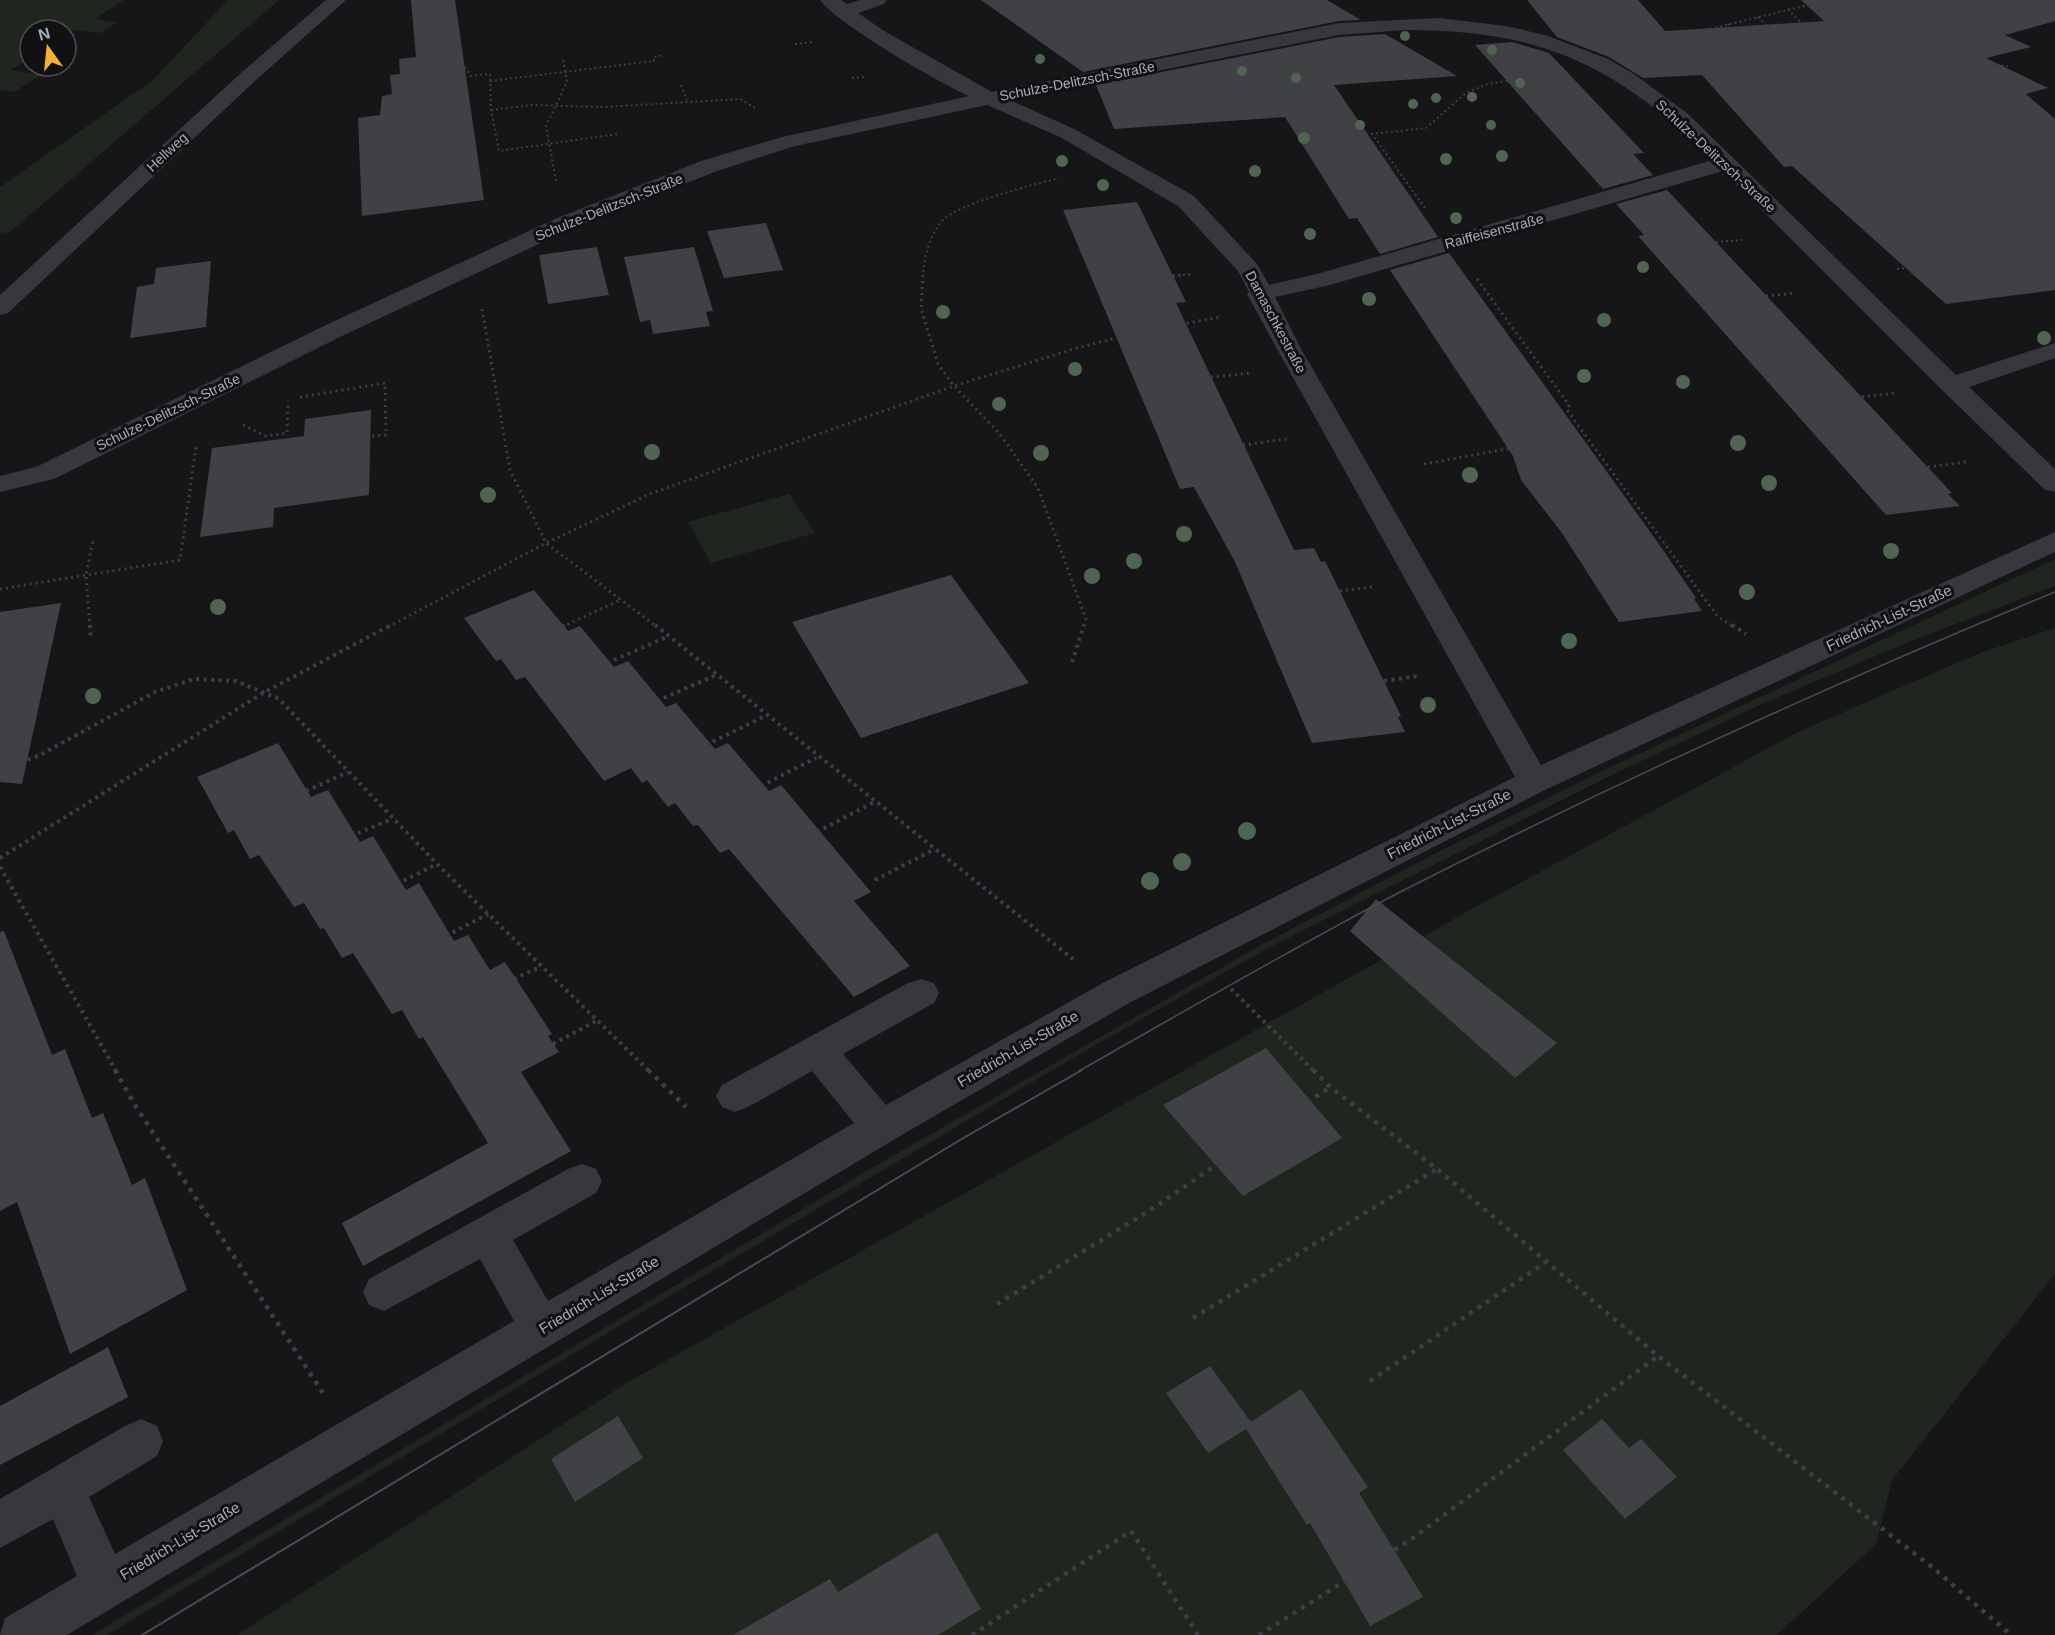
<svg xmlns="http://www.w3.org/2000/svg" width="2055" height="1635" viewBox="0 0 2055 1635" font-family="Helvetica,sans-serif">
<rect width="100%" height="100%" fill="#161618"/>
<path fill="#1e261f" d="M 0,0 L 124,0 L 95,19 L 118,22 L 100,33 L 74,30 L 66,35 L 66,30 L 30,30 L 30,58 L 11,70 L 41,75 L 14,92 L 0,90 Z
M 228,0 L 279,0 L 10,232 L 0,233 L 0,187 L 153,80 Z
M 789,494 L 815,533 L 711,563 L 688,522 Z
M 2055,559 L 2055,586 L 1914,640 L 1766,702 L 1610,776 L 1266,949 L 1078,1055 L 641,1313 L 107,1635 L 92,1635 L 868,1170 L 1263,944 L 1438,852 L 1602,771 Z
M 2055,628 L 2055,1274 L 1892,1480 L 1876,1544 L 1777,1635 L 237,1635 L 628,1382 L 1472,909 L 1800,731 L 1980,653 Z"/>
<path fill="#404145" d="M 411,0 L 455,0 L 484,200 L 362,216 L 358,118 L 380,115 L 382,96 L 392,94 L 390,75 L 400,74 L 399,59 L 416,57 Z
M 981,0 L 1327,0 L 1361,20 L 1339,21 L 1083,72 Z
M 1527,0 L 1638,0 L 1665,31 L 1824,21 L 1801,0 L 2055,0 L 2055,21 L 2005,35 L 2031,47 L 1986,58 L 2048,88 L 2026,94 L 2055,119 L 2055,290 L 1946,304 L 1792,166 L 1784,167 L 1702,75 L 1643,78 L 1609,57 L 1557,37 Z
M 1385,34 L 1457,76 L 1334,85 L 1438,237 L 1380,254 L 1357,218 L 1349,219 L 1285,117 L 1114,129 L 1096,85 L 1339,37 Z
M 1512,42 L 1549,53 L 1644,153 L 1633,154 L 1653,175 L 1603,189 L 1475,45 Z
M 1667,190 L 1952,493 L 1948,494 L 1960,506 L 1886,515 L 1638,236 L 1644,235 L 1616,204 Z
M 1137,202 L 1186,302 L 1176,303 L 1294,550 L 1314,548 L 1321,562 L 1325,561 L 1401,716 L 1398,717 L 1405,732 L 1312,743 L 1235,562 L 1194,487 L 1180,489 L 1063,210 Z
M 766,223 L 783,270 L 724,278 L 707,231 Z
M 597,247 L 609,295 L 548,304 L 539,255 Z
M 694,247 L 713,311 L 706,312 L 710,326 L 653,334 L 650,320 L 640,322 L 624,257 Z
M 1449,253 L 1656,540 L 1696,598 L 1694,599 L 1702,611 L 1619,622 L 1562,533 L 1521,480 L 1513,456 L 1390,270 Z
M 211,261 L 206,327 L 130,338 L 137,287 L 154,284 L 156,268 Z
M 371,410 L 369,495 L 274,508 L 273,527 L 200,537 L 212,448 L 304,436 L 305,419 Z
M 951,575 L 1029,683 L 861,738 L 792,622 Z
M 534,590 L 568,631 L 580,626 L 614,667 L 628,661 L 666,707 L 676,703 L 715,749 L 728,743 L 769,791 L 781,785 L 871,892 L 854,901 L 910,966 L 854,997 L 729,849 L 720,853 L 698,825 L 693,826 L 675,803 L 668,807 L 647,780 L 642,783 L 631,768 L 604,781 L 525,677 L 516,680 L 501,659 L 496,661 L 464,618 Z
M 61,603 L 22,784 L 0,782 L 0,612 Z
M 278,743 L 311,797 L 328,790 L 360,842 L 373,836 L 406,890 L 419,883 L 454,941 L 468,935 L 490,970 L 505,962 L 552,1034 L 548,1036 L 559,1052 L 521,1072 L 571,1151 L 363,1266 L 342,1223 L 488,1143 L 423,1037 L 419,1039 L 402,1010 L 392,1014 L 353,953 L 342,958 L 324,928 L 320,929 L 304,903 L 294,907 L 259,855 L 250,859 L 234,830 L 228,833 L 197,777 Z
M 1376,899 L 1557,1043 L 1515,1078 L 1350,931 Z
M 4,931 L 52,1055 L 65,1049 L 92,1118 L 103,1113 L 132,1185 L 145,1178 L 187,1290 L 70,1354 L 17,1202 L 0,1211 L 0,932 Z
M 1266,1048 L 1342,1138 L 1243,1196 L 1163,1105 Z
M 108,1347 L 128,1397 L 0,1465 L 0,1406 Z
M 1210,1366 L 1251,1422 L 1301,1389 L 1368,1487 L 1359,1493 L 1423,1597 L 1370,1626 L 1310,1523 L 1307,1525 L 1246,1429 L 1208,1453 L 1166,1393 Z
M 618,1416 L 643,1458 L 575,1502 L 551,1459 Z
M 1602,1419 L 1629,1448 L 1641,1439 L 1677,1477 L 1625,1519 L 1563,1450 Z
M 937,1532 L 981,1609 L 938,1635 L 733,1635 L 830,1579 L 838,1592 Z"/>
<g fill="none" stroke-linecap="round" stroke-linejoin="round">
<path stroke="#3d3f44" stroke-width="2" stroke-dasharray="2 3" stroke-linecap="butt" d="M 1811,4 L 1823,14
M 1788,9 L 1801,23
M 1758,17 L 1771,30
M 1728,24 L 1742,37
M 1696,32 L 1710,45
M 1664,40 L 1675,54
M 1652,43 L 1829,0
M 795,44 L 812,42
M 465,67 L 471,76 L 490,74 L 491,110 L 499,151 L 617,134
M 1947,74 L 1965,88
M 852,78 L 864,77
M 490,81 L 654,61 L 653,58 L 663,55
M 1920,82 L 1934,95
M 681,85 L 687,100
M 1890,90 L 1907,105
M 1857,98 L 1874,114
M 1824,107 L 1839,123
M 491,110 L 532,105 L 604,107 L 740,99 L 757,109
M 1795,114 L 1810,131
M 1759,123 L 1776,141
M 1750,126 L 1980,64 L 2008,66
M 556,181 L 546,126 L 567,82 L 563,59
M 1425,208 L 1372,134 L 1426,128 L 1466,93 L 1488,84 L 1518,79
M 1716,242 L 1742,240
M 1897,269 L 1906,268
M 1173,276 L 1193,274
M 923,277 C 924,257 929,237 942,221 C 956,204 1036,184 1059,178"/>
<path stroke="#3d3f44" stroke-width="3" stroke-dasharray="2 4" stroke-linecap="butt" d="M 923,275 L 921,308 L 938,364 L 954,386 L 999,433 L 1038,488 L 1086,619 L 1083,627
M 1173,276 L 1182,275
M 1477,279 L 1569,405 L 1567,410 L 1718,617 L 1734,627
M 1766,296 L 1795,293
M 482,309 L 510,470 L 546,543 L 657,627
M 1211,377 L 1252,373
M 300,397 L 385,383 L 386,435 L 372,436
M 1862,397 L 1897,393
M 243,425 L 265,436 L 287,433 L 288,401
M 1243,445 L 1287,439
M 1424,464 L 1584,435
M 1928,467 L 1966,462
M 0,589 L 180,560 L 196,447
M 1340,591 L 1372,587
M 90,627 L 86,575 L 93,540
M 388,627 L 546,543 L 652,493 L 954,386 L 1077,348 L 1136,333 L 1220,317
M 562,627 L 622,599"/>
<path stroke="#3d3f44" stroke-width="4" stroke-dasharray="3 4.5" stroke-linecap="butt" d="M 90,625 L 91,639
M 655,625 L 1073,959
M 1732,625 L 1746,634
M 562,627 L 566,625
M 1072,662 L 1084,625
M 607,663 L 669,636
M 1384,681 L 1419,676
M 657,701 L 716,675
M 706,745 L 767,715
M 0,771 L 40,755 L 155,692 L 194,679 L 236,681 L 279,699 L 437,864 L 649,1071
M 761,786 L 816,758
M 306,791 L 348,772
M 817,832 L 874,802
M 351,836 L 392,819
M 0,858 L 263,693 L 391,625
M 0,867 L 116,1071
M 875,880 L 933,850
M 397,884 L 437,864
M 446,936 L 488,914
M 500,985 L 540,967
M 1231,989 L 1314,1071
M 553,1044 L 598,1020"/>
<path stroke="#3d3f44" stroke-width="4.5" stroke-dasharray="4 6" stroke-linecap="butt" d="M 115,1070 L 135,1105 L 323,1393
M 648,1070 L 686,1107
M 1313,1070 L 1330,1087 L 1437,1169 L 1658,1356 L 1932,1567 L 2011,1635
M 997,1304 L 1152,1209 L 1330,1087
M 1193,1318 L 1437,1169
M 1370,1381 L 1546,1262
M 972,1635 L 1131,1531 L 1198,1635
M 1259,1635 L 1413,1538 L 1658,1356"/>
<path fill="#37383d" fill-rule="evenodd" d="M 326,0 L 346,0 L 256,80 L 8,313 L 0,315 L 0,295 L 242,72 Z
M 820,0 L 841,0 L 847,4 L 860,0 L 887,0 L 884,4 L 858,13 L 884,31 L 992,92 L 1339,23 L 1439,18 L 1506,26 L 1545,35 L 1608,59 L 1634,74 L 1688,114 L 1956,375 L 2055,343 L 2055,358 L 1969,387 L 2055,469 L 2055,492 L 2045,490 L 1942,390 L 1723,171 L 1330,285 L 1275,297 L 1300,347 L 1541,765 L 2055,532 L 2055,552 L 1545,790 L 1129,1003 L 895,1139 L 67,1635 L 0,1635 L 5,1618 L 77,1576 L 53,1519 L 0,1548 L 0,1499 L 125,1426 L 141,1419 L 157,1426 L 163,1441 L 157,1456 L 89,1497 L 115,1554 L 514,1321 L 480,1259 L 384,1311 L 369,1305 L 363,1292 L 369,1279 L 568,1169 L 582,1164 L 596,1169 L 602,1181 L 596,1193 L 513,1240 L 548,1301 L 854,1123 L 812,1071 L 748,1107 L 735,1112 L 722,1107 L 716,1096 L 722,1085 L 908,983 L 921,979 L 934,983 L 939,993 L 934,1003 L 843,1054 L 886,1105 L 1103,983 L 1515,777 L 1276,347 L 1247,294 L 1249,292 L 1238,271 L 1178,206 L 1060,137 L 987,105 L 795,146 L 717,171 L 571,229 L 344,335 L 54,479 L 0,492 L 0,476 L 36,467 L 326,325 L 555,219 L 701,161 L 782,137 L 969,96 C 939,83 836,23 820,0 ZM 1406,30 C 1542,30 1616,65 1713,160 L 1317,274 L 1269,285 L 1257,264 L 1194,196 L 1074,129 L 1010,100 L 1339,35 Z"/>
<path stroke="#4a4c52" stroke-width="1.5" d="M 1079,1071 C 1187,1010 1294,947 1404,890 C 1617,782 1834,683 2055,592"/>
<path stroke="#4a4c52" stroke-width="2" d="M 142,1635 L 960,1140 L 1082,1070"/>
</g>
<g fill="#506452">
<circle cx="1405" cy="36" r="5"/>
<circle cx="1492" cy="50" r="5"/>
<circle cx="1040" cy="59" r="5"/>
<circle cx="1242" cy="71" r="5"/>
<circle cx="1296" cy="78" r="5"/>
<circle cx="1520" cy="83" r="5"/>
<circle cx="1472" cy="97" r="5"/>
<circle cx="1436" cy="98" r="5"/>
<circle cx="1413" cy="104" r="5"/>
<circle cx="1360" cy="125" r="5"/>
<circle cx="1491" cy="125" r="5"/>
<circle cx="1304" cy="138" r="6"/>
<circle cx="1502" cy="156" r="6"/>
<circle cx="1446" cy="159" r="6"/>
<circle cx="1062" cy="161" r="6"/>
<circle cx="1255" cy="171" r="6"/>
<circle cx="1103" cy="185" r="6"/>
<circle cx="1456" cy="218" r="6"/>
<circle cx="1310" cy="234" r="6"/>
<circle cx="1643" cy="267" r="6"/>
<circle cx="1369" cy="299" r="7"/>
<circle cx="943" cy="312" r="7"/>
<circle cx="1604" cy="320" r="7"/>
<circle cx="2044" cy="338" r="7"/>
<circle cx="1075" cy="369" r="7"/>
<circle cx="1584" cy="376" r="7"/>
<circle cx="1683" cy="382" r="7"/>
<circle cx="999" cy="404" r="7"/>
<circle cx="1738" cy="443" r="8"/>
<circle cx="652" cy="452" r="8"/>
<circle cx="1041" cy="453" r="8"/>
<circle cx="1470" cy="475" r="8"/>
<circle cx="1769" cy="483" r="8"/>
<circle cx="488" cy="495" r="8"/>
<circle cx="1184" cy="534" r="8"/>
<circle cx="1891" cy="551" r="8"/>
<circle cx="1134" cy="561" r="8"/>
<circle cx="1092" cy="576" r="8"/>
<circle cx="1747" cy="592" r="8"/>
<circle cx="218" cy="607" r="8"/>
<circle cx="1569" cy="641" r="8"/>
<circle cx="93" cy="696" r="8"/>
<circle cx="1428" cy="705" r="8"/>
<circle cx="1247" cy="831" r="9"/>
<circle cx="1182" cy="862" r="9"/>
<circle cx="1150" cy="881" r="9"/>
</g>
<g text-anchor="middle" stroke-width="6" stroke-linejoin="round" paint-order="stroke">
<g font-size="14" fill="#a8adb8" stroke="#111113">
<text transform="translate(1077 81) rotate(-11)" y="5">Schulze-Delitzsch-Straße</text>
<text transform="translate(167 152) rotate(-43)" y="5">Hellweg</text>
<text transform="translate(1716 156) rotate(43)" y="5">Schulze-Delitzsch-Straße</text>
<text transform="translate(609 207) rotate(-22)" y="5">Schulze-Delitzsch-Straße</text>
<text transform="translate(1494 231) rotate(-15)" y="5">Raiffeisenstraße</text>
<text transform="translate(1276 322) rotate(62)" y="5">Damaschkestraße</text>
<text transform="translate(168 412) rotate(-26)" y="5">Schulze-Delitzsch-Straße</text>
</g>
<g font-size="15" fill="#a8adb8" stroke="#111113">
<text transform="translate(1889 618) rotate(-25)" y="5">Friedrich-List-Straße</text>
<text transform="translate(1449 824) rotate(-27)" y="5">Friedrich-List-Straße</text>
<text transform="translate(1018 1049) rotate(-30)" y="5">Friedrich-List-Straße</text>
<text transform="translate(599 1295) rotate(-31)" y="5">Friedrich-List-Straße</text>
<text transform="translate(180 1541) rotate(-31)" y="5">Friedrich-List-Straße</text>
</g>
</g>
<g transform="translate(48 48) rotate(345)"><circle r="28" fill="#111113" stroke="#4d4f55" stroke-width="1.5"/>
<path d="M0-4.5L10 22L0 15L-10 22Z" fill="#f2b134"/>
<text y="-9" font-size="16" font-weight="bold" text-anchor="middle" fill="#a8adb8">N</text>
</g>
</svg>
